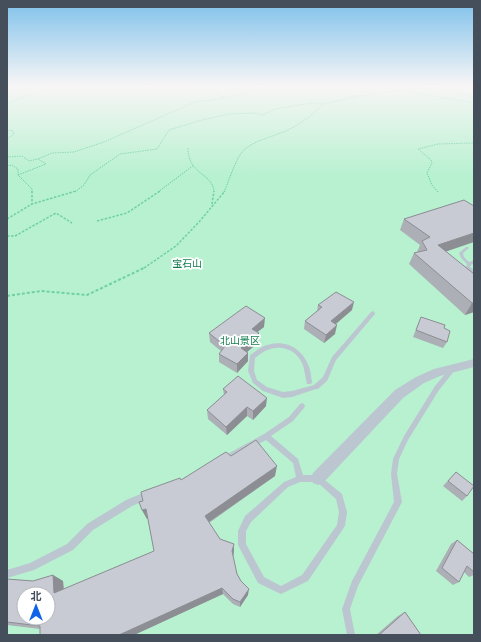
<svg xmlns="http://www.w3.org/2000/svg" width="481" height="642" viewBox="0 0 481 642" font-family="Commissioner,'Noto Sans SC',sans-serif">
<rect width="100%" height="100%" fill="#f0ecec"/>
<path fill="#b7f1d0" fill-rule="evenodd" d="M 7,86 L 474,86 L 474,635 L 7,635 ZM 24,594 L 48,594 L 48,618 L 24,618 Z"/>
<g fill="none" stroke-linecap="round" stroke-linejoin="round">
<path stroke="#6ed0a4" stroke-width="1" stroke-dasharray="1.5 1" stroke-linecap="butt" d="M 141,86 L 142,88 L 161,86
M 166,86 L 178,86
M 191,86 L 217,92 L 215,94 L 224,97
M 437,87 L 474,98
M 395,91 L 398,86
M 406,91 L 474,103
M 343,100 L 347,97 L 362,95
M 7,104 C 28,94 44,88 68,86
M 7,131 L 12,130 L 14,134 L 7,139
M 188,148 C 188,175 213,173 214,192
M 7,157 L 22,156 L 29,161 L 38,159
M 7,166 L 12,165 L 18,169 L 18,175 L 32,189 L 32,192
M 18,175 L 46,164 L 38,159 L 52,153 L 74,152 L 104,142 L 195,102 L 226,98 L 269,86
M 75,192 L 84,185 L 90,175 L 120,154 L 157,149 L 169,130 L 202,120 L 229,114 L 253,113 L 263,115 L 275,109 L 293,106 L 312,103 L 323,104 L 378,93 L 437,87
M 158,192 L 194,165
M 224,192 C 228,183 236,159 242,152 C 252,141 269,138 283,132 C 298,126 312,116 323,104
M 438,192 L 432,185 L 427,173 L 432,163 L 431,160 L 418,149 L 438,144 L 474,143"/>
<path stroke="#6ed0a4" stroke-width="1.5" stroke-dasharray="2.5 1.5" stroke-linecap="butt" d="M 32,191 L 32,204
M 212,204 L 214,191
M 7,219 L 32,204 L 76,191
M 97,221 L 127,213 L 160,191
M 7,236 L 15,236 L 56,213 L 72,223
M 144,268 L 176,246 L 199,222 L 225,191"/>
<path stroke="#6ed0a4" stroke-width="2" stroke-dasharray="3 2" stroke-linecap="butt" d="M 7,296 L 41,291 L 87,295 L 146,267"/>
<path fill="#bcc6d0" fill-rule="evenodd" d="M 466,247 L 468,247 L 469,248 L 463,253 L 464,257 L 469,262 L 474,260 L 474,263 L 471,265 L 470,267 L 474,270 L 474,274 L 472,274 L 466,268 L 466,267 L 467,264 L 461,258 L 459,253 Z
M 373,311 L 375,313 L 375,314 L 336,360 L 327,381 L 318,389 L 316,389 L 292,397 L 283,398 L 263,391 L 253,383 L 248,371 L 250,355 C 253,353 257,350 260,348 C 282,337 303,346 310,370 C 311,373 311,378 312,382 L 311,384 L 307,384 C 305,377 305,370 302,363 C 295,348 279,344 265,351 C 261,353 258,356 255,358 L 254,371 L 257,380 L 267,387 L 283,392 L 292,391 L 314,385 L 323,377 L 332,357 L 371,312 Z
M 450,368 L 454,368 L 455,370 L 439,390 L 408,440 L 399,459 L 397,474 L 402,502 L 358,586 L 350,609 L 355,635 L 347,635 L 342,609 L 352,581 L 394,502 L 391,474 L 393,459 L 404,436 L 435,386 Z
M 302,403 L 304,404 L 305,406 L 304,408 L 293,421 L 271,436 L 298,459 L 303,475 L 318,475 L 320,476 L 342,494 L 347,512 L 345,526 L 308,581 L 281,594 L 258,583 L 238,545 L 238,531 L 245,516 L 284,482 L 296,477 L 293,463 L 266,440 L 226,461 L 224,462 L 222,461 L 221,459 L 222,457 L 264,434 L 289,417 L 300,404 ZM 300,482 L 317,482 L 336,499 L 339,512 L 337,525 L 302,575 L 281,586 L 264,577 L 246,544 L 246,531 L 251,522 L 288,487 Z
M 148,491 L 151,492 L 152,495 L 151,498 L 132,506 L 93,530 L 73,550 L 34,570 L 7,578 L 7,570 L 30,563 L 67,544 L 87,524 L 126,500 Z"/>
<path fill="#bcc6d0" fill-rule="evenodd" d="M 474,359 L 474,367 L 440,376 L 424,383 L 403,398 L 323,483 L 318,485 L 313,483 L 311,478 L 313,473 L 395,390 L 416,377 L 434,369 Z"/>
</g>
<path fill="#acafb5" d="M 464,200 L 446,252 L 474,274 L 474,312 L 465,315 L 409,264 L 414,253 L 417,252 L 420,245 L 400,230 L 404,219 Z
M 318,305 L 352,310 L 335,324 L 335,334 L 324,343 L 304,329 L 305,321 L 317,311 Z
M 421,317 L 444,328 L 447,342 L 443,348 L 413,337 Z
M 264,327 L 257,332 L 259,342 L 247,352 L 248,361 L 237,373 L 219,362 L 219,354 L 221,351 L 210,342 L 209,333 Z
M 223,389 L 266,406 L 253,420 L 247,416 L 227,435 L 208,419 L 207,410 L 224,395 Z
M 456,472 L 467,496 L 462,501 L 443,486 Z
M 275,476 L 209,523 L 220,539 L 234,544 L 234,551 L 233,556 L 237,574 L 248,595 L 240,607 L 233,604 L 223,594 L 134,635 L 40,635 L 40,629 L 7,625 L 7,579 L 33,581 L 53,575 L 63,581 L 64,589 L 154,551 L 148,519 L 147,519 L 142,510 L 143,501 L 181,480 Z
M 457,540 L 474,554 L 474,575 L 469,577 L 464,572 L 459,582 L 453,585 L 436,571 L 451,544 Z
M 405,612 L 421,635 L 376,635 L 398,616 Z"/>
<path fill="#8c8e94" d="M 474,233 L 474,242 L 433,256 L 438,245 Z
M 354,302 L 352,310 L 329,330 L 331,321 Z
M 472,303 L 474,303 L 474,312 L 465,315 Z
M 265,318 L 264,327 L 251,337 L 252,329 Z
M 337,325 L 335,334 L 324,343 L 326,335 Z
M 259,333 L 259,342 L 241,357 L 241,348 Z
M 248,353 L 248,361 L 237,373 L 237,364 Z
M 267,398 L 266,406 L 253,420 L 253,411 Z
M 247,407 L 247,416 L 227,435 L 226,427 Z
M 277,466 L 275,476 L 206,524 L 205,516 Z
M 146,509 L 151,518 L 147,519 L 142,510 Z
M 234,544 L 234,551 L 233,558 L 232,551 Z
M 53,575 L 63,581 L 64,598 L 54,593 Z
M 222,588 L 223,594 L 134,635 L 119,635 Z
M 249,589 L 248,595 L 240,607 L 240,602 Z"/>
<path fill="#c8cbd3" stroke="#8c8e94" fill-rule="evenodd" d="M 464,200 L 474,206 L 474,233 L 438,245 L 474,274 L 474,303 L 472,303 L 414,253 L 427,250 L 422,241 L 430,237 L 404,219 Z
M 336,292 L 354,302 L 331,321 L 337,325 L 326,335 L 305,321 L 322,307 L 318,305 Z
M 246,306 L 265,318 L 252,329 L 259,333 L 241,348 L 248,353 L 237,364 L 219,354 L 225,346 L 209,333 Z
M 421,317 L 445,325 L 444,328 L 450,331 L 447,342 L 416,330 Z
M 238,376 L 267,398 L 253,411 L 247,407 L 226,427 L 207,410 L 227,392 L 223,389 Z
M 256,440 L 277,466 L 205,516 L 220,539 L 234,544 L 232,551 L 237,574 L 241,581 L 249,589 L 240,602 L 233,599 L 222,588 L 119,635 L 40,635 L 40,626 L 7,622 L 7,579 L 33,581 L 53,575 L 54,593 L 154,551 L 146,509 L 142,510 L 139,502 L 143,501 L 141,492 L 180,478 L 181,480 L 221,455 L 226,452 L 231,456 ZM 24,594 L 48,594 L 48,618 L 24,618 Z
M 456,472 L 474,486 L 467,496 L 448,481 Z
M 457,540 L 474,554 L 474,572 L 467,566 L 459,582 L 442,568 Z
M 405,612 L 421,635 L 379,635 Z"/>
<linearGradient id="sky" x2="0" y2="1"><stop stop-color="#7fc1eb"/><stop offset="0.49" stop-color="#f8f6f6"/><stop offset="1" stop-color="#f8f6f6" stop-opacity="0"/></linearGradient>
<rect width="481" height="176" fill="url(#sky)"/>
<g text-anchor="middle" stroke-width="3.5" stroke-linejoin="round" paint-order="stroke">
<g font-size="10" fill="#127f4e" stroke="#fff">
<text x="187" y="267">宝石山</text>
<text x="240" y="344">北山景区</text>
</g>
</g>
<rect width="481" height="642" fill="none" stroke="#444f5b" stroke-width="16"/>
<g transform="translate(36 606)"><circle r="19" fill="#ffffff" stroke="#b4b9bd"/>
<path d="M0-3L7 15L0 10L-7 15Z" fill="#1063e6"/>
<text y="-6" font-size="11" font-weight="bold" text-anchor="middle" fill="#444f5b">北</text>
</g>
</svg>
